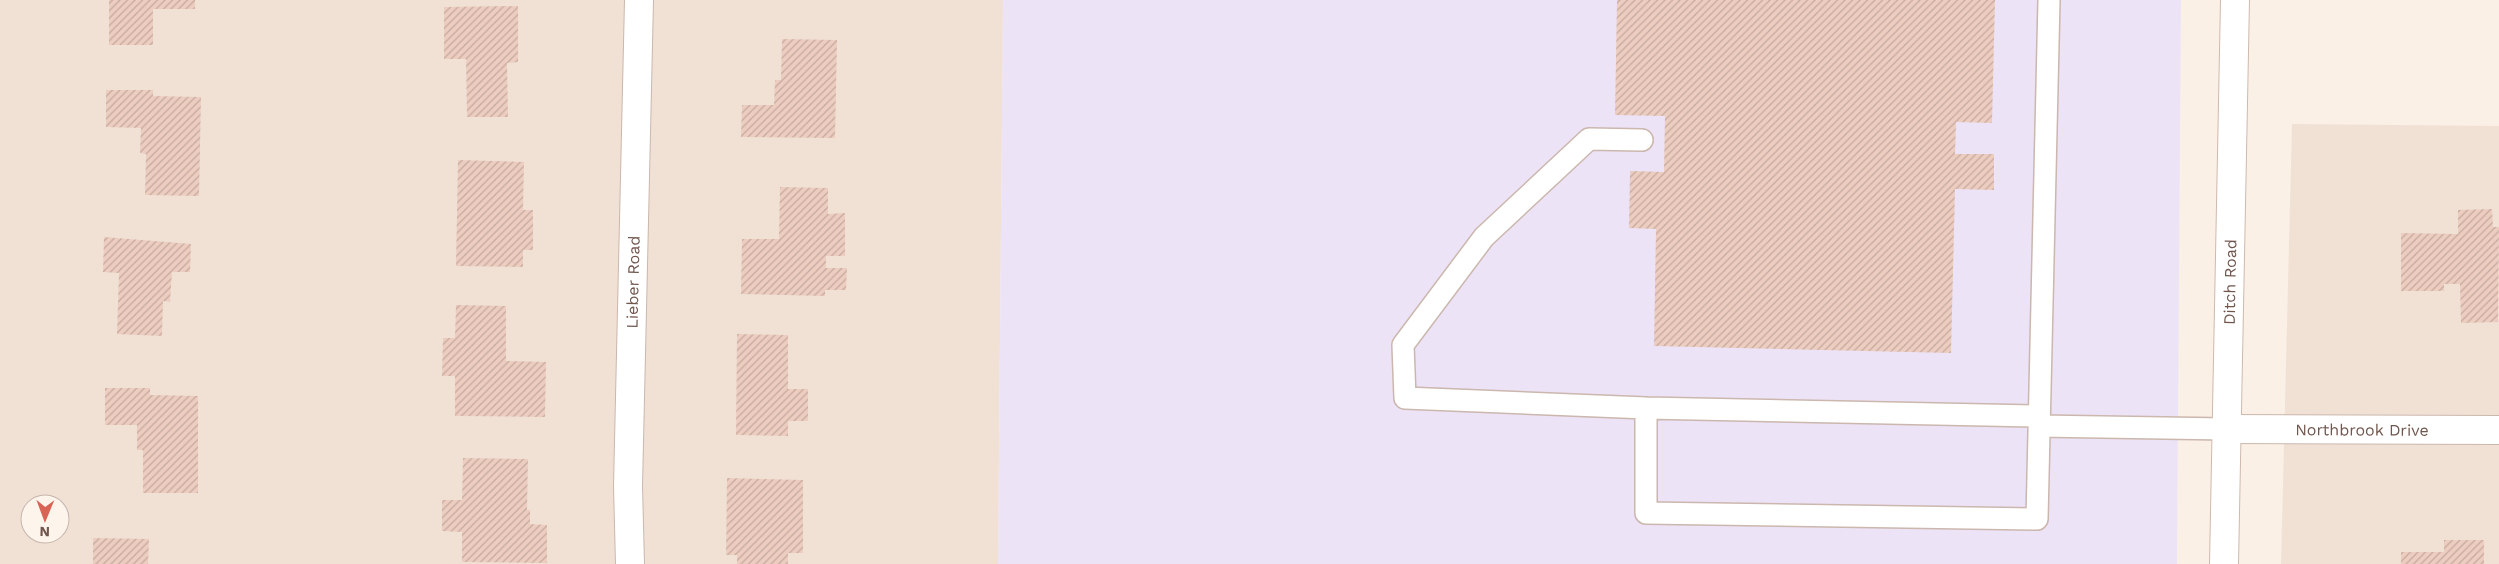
<svg xmlns="http://www.w3.org/2000/svg" width="2499" height="564" viewBox="0 0 2499 564" font-family="'Work Sans',sans-serif">
<defs>
<pattern id="building-hatch" width="6" height="6" patternUnits="userSpaceOnUse" patternTransform="scale(1.25)"><rect width="6" height="6" fill="#edcdc0"/><path d="M-1 1l2-2M0 6l6-6M5 7l2-2" fill="none" stroke="#c4a99e"/></pattern>
</defs>
<rect width="100%" height="100%" fill="#faf0e6"/>
<path fill="#f1e1d5" fill-rule="evenodd" d="M 0,0 L 1003,0 L 998,564 L 0,564 ZM 30,504 L 60,504 L 60,534 L 30,534 Z
M 2292,124 L 2499,126 L 2499,564 L 2281,564 Z"/>
<path fill="#ede3f7" d="M 1003,0 L 2181,0 L 2177,564 L 998,564 Z"/>
<path fill="url(#building-hatch)" d="M 109,0 L 195,0 L 195,9 L 153,9 L 153,45 L 109,45 Z
M 1617,0 L 1995,0 L 1992,123 L 1956,122 L 1955,154 L 1994,154 L 1994,190 L 1955,189 L 1951,353 L 1654,346 L 1656,229 L 1629,228 L 1630,171 L 1664,172 L 1665,116 L 1615,115 Z
M 518,6 L 518,62 L 507,63 L 508,117 L 467,117 L 466,59 L 444,59 L 444,7 Z
M 782,39 L 837,40 L 835,138 L 741,137 L 742,105 L 774,105 L 775,80 L 781,80 Z
M 106,90 L 153,90 L 153,96 L 201,97 L 199,196 L 145,195 L 146,154 L 140,153 L 141,128 L 106,127 Z
M 458,160 L 524,162 L 523,210 L 533,210 L 533,250 L 523,250 L 523,267 L 456,266 Z
M 780,187 L 828,188 L 828,214 L 845,213 L 845,256 L 826,256 L 826,268 L 847,268 L 846,290 L 825,290 L 825,296 L 741,294 L 742,239 L 779,239 Z
M 2492,209 L 2493,227 L 2499,227 L 2498,322 L 2461,323 L 2460,284 L 2444,284 L 2444,291 L 2401,291 L 2401,233 L 2458,234 L 2458,210 Z
M 104,237 L 191,244 L 190,272 L 172,272 L 170,302 L 163,301 L 162,336 L 117,334 L 119,273 L 103,272 Z
M 456,305 L 506,306 L 506,361 L 546,362 L 545,417 L 455,416 L 455,376 L 442,376 L 443,338 L 455,338 Z
M 737,334 L 788,335 L 788,389 L 808,389 L 808,421 L 788,421 L 788,436 L 736,435 Z
M 105,388 L 150,388 L 150,395 L 198,396 L 198,493 L 143,493 L 143,450 L 137,450 L 137,425 L 105,425 Z
M 463,458 L 528,459 L 527,510 L 530,510 L 530,524 L 547,525 L 547,563 L 462,562 L 462,532 L 442,531 L 442,500 L 462,500 Z
M 727,478 L 803,480 L 803,553 L 788,553 L 788,564 L 737,564 L 737,555 L 726,555 Z
M 93,538 L 149,539 L 148,564 L 93,564 Z
M 2444,540 L 2484,540 L 2484,564 L 2401,564 L 2401,552 L 2444,552 Z"/>
<g fill="none" stroke-linecap="round" stroke-linejoin="round">
<defs>
<path id="service" d="M 1642,140 L 1589,139 L 1484,237 L 1403,345 L 1405,398 L 1646,408 L 1646,513 L 2037,519 L 2049,0
M 1646,408 L 2039,416
M 2039,426 L 2226,429"/>
<g id="minor">
<path id="s1" d="M 2226,429 L 2499,430"/>
<path id="s2" d="M 630,564 L 628,486 L 639,0"/>
</g>
<g id="secondary">
<path id="s3" d="M 2224,564 L 2235,0"/>
</g>
</defs>
<use href="#service" stroke="#cbb7ad" stroke-width="24"/>
<use href="#minor" stroke="#cbb7ad" stroke-width="30"/>
<use href="#secondary" stroke="#cfb9ae" stroke-width="30"/>
<use href="#service" stroke="#fff" stroke-width="21"/>
<use href="#minor" stroke="#fff" stroke-width="28"/>
<use href="#secondary" stroke="#fff" stroke-width="28"/>
</g>
<g text-anchor="middle" stroke-width="4.5" stroke-linejoin="round" paint-order="stroke">
<g font-size="16" fill="#71564d" stroke="#fdf4ec">
<text dy="6" stroke="none"><textPath href="#s2" startOffset="282">Lieber Road</textPath></text>
<text dy="6" stroke="none"><textPath href="#s3" startOffset="282">Ditch Road</textPath></text>
<text dy="6" stroke="none"><textPath href="#s1" startOffset="136">Northbrook Drive</textPath></text>
</g>
</g>
<g transform="translate(45 519) rotate(181)"><circle r="24" fill="#fdf4ec" stroke="#c5b5ac"/>
<path d="M0-4L9 19L0 12L-9 19Z" fill="#d96456"/>
<text y="-8" font-size="14" font-weight="bold" text-anchor="middle" fill="#71564d">N</text>
</g>
</svg>
